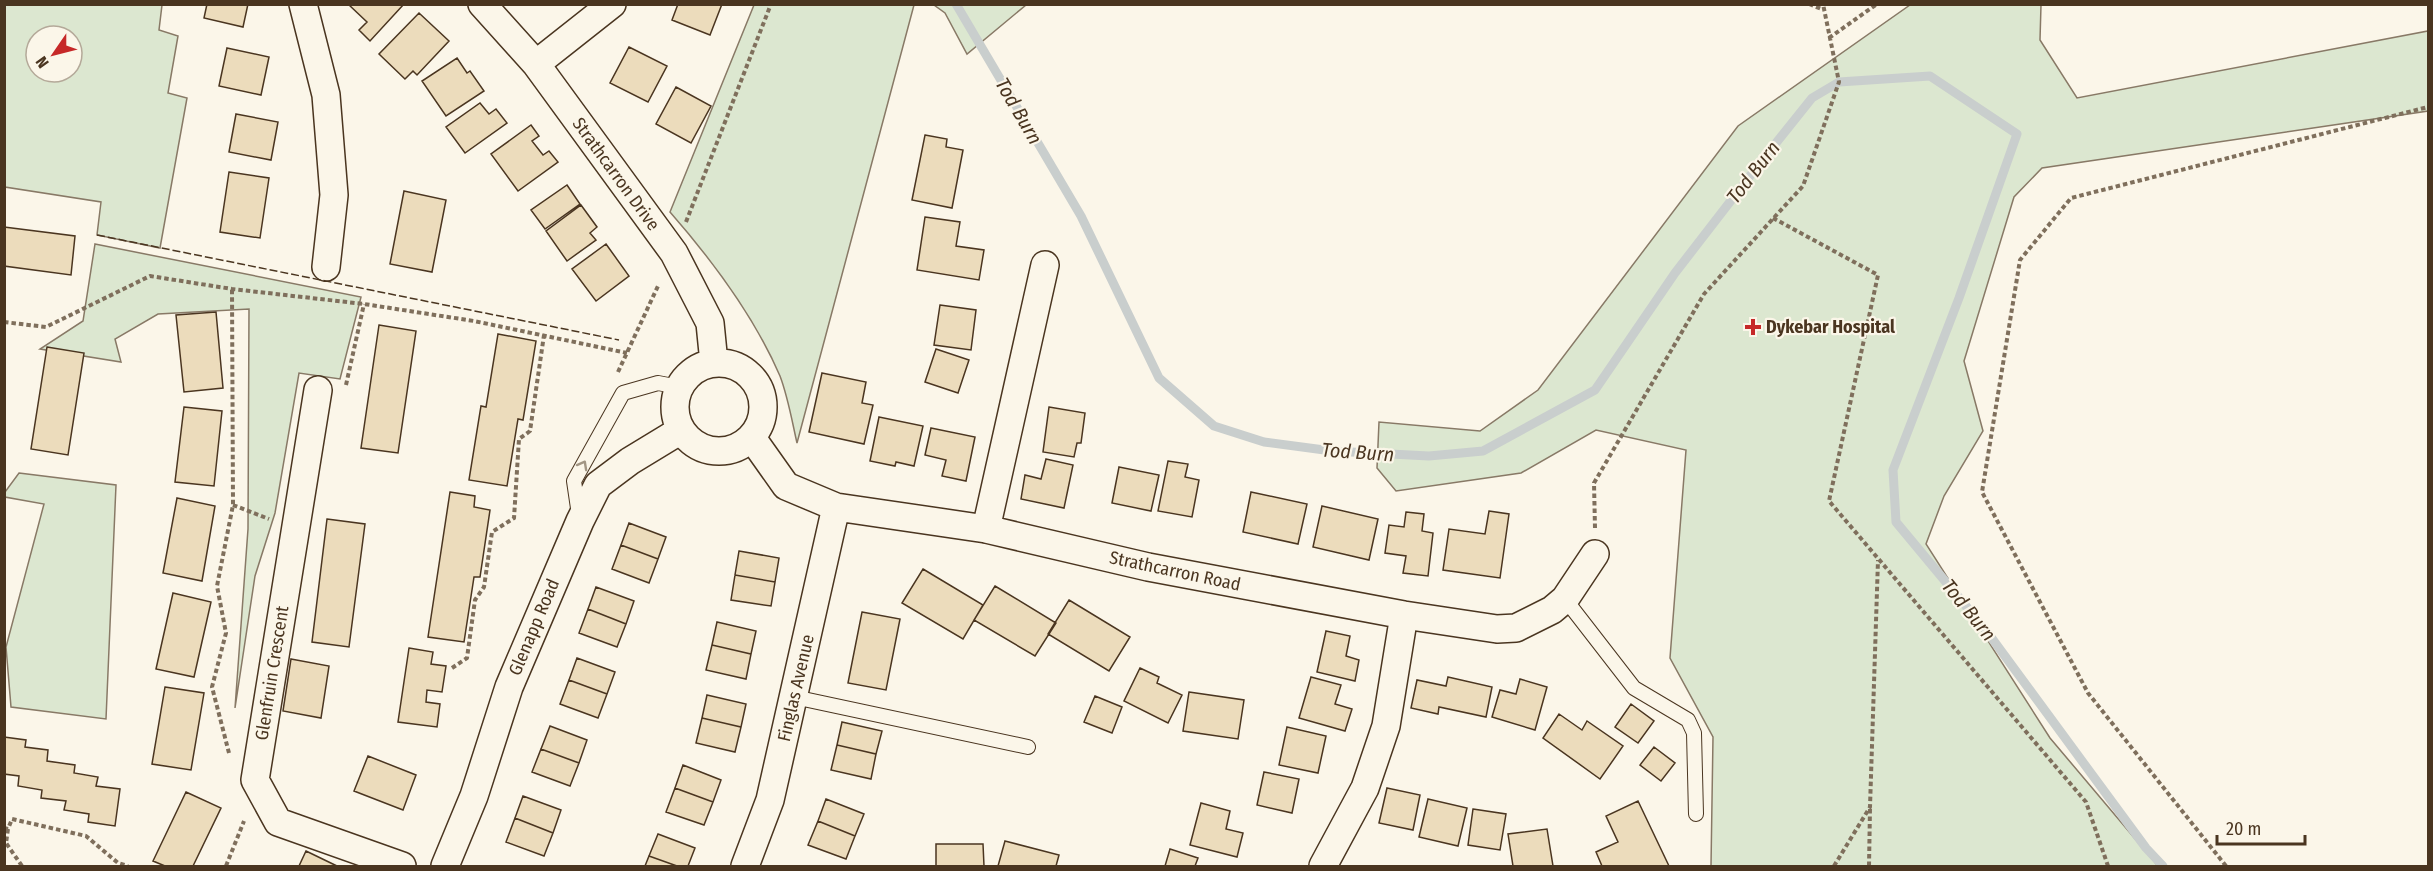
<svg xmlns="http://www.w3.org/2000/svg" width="2433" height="871" viewBox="0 0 2433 871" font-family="'Fira Sans Condensed',sans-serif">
<rect width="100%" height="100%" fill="#fbf6e9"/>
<path fill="#dce7d0" stroke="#887966" stroke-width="1.5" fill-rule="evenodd" d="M 4,5 L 162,5 L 159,30 L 178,36 L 168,93 L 187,98 L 160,248 L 97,235 L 101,202 L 5,187 ZM 36,36 L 72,36 L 72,72 L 36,72 Z
M 754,5 L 914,5 L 797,443 C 792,421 788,397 780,376 C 755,318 712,260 670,212 Z
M 934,5 L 1026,5 L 967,54 L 945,13 Z
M 1910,5 L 2041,5 L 2040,40 L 2077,98 L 2428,31 L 2428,111 L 2042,168 L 2014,197 L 1964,361 L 1983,431 L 1944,496 L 1926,544 L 2050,738 L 2158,866 L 1711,866 L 1713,737 L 1670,658 L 1686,450 L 1596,430 L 1521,473 L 1396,491 L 1377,468 L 1379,422 L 1480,431 L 1538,390 L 1738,126 Z
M 95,244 L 361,297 L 340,379 L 299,373 L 275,513 L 255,576 L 235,708 L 248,529 L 249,309 L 158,314 L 115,339 L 121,362 L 40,349 L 83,321 Z
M 19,473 L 116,485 L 106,719 L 11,707 L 6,647 L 44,504 L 5,497 L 5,492 Z"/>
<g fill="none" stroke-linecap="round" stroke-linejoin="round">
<path stroke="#c9cecd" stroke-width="9" d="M 956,4 L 1081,216 L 1159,378 L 1214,426 L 1264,442 L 1332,451 L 1429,456 L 1483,451 L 1595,390 L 1675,273 L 1760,163 L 1812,98 L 1839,82 L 1930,76 L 2017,134 L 1959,298 L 1893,470 L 1896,522 L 1985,629 L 2146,848 L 2163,866"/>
</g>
<path fill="#ecdcbc" stroke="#4a3520" stroke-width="1.5" d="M 207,4 L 248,4 L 243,27 L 204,18 Z
M 348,4 L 404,4 L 370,41 L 359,30 L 367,22 Z
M 678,4 L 722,4 L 710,35 L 672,20 Z
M 419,13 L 449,41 L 417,75 L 413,71 L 405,79 L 379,54 Z
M 629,47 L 667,66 L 648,102 L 610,83 Z
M 227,48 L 269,57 L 261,95 L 219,86 Z
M 457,58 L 467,73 L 470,71 L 484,91 L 446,116 L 422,81 Z
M 676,87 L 711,106 L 691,143 L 656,124 Z
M 480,103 L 489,114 L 496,109 L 507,123 L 465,153 L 446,127 Z
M 236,114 L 278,122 L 271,160 L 229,152 Z
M 531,125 L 539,136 L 532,141 L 543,155 L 549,151 L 558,162 L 518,191 L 491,154 Z
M 925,135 L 947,139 L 946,147 L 963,150 L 952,208 L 912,200 Z
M 229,172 L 269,178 L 260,238 L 220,232 Z
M 567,185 L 580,204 L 545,229 L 531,210 Z
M 404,191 L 446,200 L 432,272 L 390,264 Z
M 581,205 L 597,227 L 590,233 L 596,240 L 567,261 L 546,231 Z
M 925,217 L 960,222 L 956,246 L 984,250 L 979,280 L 917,270 Z
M 4,227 L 75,236 L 71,275 L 4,266 Z
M 606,244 L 629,276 L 596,301 L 572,269 Z
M 940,305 L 976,310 L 971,350 L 934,345 Z
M 216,312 L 223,388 L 184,392 L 176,315 Z
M 379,325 L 416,331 L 398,453 L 361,448 Z
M 498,334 L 536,341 L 523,420 L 518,419 L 507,486 L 469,480 L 481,406 L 486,407 Z
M 47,347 L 84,353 L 68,455 L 31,449 Z
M 936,349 L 969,360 L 958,393 L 925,382 Z
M 822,373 L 866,382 L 862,403 L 873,405 L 864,444 L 809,432 Z
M 184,407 L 222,411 L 214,486 L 175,482 Z
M 1049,407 L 1085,413 L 1081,443 L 1077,443 L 1074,457 L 1043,452 Z
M 879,417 L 923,426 L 914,466 L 896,462 L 895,466 L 870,461 Z
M 931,428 L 975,437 L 966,481 L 942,476 L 946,460 L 925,455 Z
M 1046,459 L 1073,465 L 1064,508 L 1021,499 L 1025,475 L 1041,479 Z
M 1168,461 L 1188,464 L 1185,477 L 1199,480 L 1192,517 L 1158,511 Z
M 1119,467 L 1159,475 L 1151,511 L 1112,503 Z
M 450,492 L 475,496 L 474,507 L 490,510 L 480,577 L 474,577 L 464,642 L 428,637 Z
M 1251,492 L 1307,504 L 1298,544 L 1243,532 Z
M 177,498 L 215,506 L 202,581 L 163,573 Z
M 1322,506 L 1378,519 L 1369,560 L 1313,547 Z
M 1489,511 L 1509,514 L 1500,578 L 1443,570 L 1449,529 L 1485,534 Z
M 1406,512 L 1424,514 L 1422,531 L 1433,533 L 1428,576 L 1403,573 L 1406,556 L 1385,553 L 1389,525 L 1404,527 Z
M 327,519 L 365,524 L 349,647 L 312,642 Z
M 629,523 L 666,537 L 658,559 L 621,545 Z
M 621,545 L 658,559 L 649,583 L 612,569 Z
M 739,551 L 779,558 L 775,582 L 735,575 Z
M 923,569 L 983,605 L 963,639 L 902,603 Z
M 735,575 L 775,582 L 771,606 L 731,600 Z
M 995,586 L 1056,623 L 1035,656 L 974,620 Z
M 596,587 L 634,601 L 626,624 L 588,609 Z
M 173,593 L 211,602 L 194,677 L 156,669 Z
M 1069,600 L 1130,637 L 1109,671 L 1048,634 Z
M 588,609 L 626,624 L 617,647 L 579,633 Z
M 862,612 L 900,619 L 886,690 L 848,683 Z
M 717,622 L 756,631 L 751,654 L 712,645 Z
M 1326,631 L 1350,636 L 1346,656 L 1359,660 L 1355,681 L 1317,672 Z
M 712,645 L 751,654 L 746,679 L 706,670 Z
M 409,648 L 433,652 L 431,664 L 446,666 L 442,692 L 427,690 L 426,702 L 440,704 L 437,727 L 398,722 Z
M 577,658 L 615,672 L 607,694 L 569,680 Z
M 291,659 L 329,666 L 321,718 L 283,711 Z
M 1140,668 L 1159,677 L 1157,683 L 1182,695 L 1168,723 L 1124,701 Z
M 1311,677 L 1341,685 L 1335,704 L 1352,709 L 1345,731 L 1299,718 Z
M 1448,677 L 1492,687 L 1486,717 L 1439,707 L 1438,714 L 1411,708 L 1417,680 L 1446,686 Z
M 1520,679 L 1547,687 L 1535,730 L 1492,717 L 1500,690 L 1516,694 Z
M 569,680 L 607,694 L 598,718 L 560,704 Z
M 165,687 L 204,693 L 191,770 L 152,764 Z
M 1189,692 L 1244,700 L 1238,739 L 1183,731 Z
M 707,695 L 746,704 L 741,727 L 702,718 Z
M 1095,696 L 1122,707 L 1112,733 L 1084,722 Z
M 1631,704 L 1654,721 L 1638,743 L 1615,727 Z
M 1559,714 L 1582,730 L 1587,721 L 1623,746 L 1600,779 L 1543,738 Z
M 702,718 L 741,727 L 735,752 L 696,743 Z
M 842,722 L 882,731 L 876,754 L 837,745 Z
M 550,726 L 587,740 L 579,763 L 541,749 Z
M 1287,727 L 1326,736 L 1318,773 L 1279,765 Z
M 4,737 L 26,740 L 25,747 L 48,750 L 47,761 L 75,765 L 74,773 L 98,777 L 96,786 L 120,789 L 115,826 L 88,822 L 89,814 L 64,810 L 66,801 L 41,798 L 42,790 L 18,786 L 19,776 L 4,774 Z
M 837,745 L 876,754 L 871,779 L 831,770 Z
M 1654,747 L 1675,763 L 1661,781 L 1640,765 Z
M 541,749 L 579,763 L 570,786 L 532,772 Z
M 368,756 L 416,775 L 403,810 L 354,791 Z
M 683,765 L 721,780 L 713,802 L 675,788 Z
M 1264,772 L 1299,779 L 1292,813 L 1257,805 Z
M 675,788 L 713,802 L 704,825 L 666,812 Z
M 1387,788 L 1420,795 L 1413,830 L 1379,823 Z
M 186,792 L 221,808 L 193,866 L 165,866 L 153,861 Z
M 523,796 L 561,810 L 553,833 L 515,818 Z
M 826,799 L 864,814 L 855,836 L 818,821 Z
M 1428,799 L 1467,808 L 1458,846 L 1419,837 Z
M 1638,801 L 1669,866 L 1602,866 L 1596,852 L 1618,842 L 1606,816 Z
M 1201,803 L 1230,811 L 1226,829 L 1243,833 L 1237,857 L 1190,845 Z
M 1473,809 L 1506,814 L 1500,850 L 1468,845 Z
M 515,818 L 553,833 L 544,856 L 506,842 Z
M 818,821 L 855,836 L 846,859 L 808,845 Z
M 1547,829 L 1553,866 L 1513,866 L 1508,834 Z
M 658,834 L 695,848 L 688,866 L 677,866 L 649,856 Z
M 1005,841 L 1059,855 L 1056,866 L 998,866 Z
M 936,844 L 983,844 L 984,866 L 936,866 Z
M 1170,849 L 1198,858 L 1195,866 L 1165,866 Z
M 306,851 L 337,866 L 299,866 Z
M 649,856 L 677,866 L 645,866 Z"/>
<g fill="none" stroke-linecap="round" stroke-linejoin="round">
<defs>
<path id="service" d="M 579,515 L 574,481 L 623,393 L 658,383 L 679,387
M 1565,599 L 1634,688 L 1688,720 L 1694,733 L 1696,814
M 794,697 L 1028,747"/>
<path id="minor" d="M 303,4 L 326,95 L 334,195 L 326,267
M 482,4 L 536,64 L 674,253 L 710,323 L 714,363
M 536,64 L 612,4
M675 407a44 44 0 1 1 88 0a44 44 0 1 1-88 0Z
M 318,390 L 255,780 L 278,822 L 402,866
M 752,438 L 786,486 L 836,507 L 986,529 L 1148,567 L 1404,615 L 1497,629 L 1516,628 L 1552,610 L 1565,599 L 1595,554
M 986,529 L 1045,265
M 445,866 L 474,796 L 509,687 L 580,521 L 598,485 L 630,461 L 681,430
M 745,866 L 770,800 L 836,507
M 1323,866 L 1365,788 L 1386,726 L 1404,615"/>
</defs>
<use href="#service" stroke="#4a3520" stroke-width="16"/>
<use href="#minor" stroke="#4a3520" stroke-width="30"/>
<path stroke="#7f6f5c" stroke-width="4" stroke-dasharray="4.5 3" stroke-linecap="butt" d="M 1809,4 L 1824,10
M 1829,38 L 1877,4
M 1773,218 L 1878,275 L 1829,501 L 2086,802 L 2108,866
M 686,222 L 771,4
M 4,322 L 46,327 L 150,276 L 232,289 L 364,304 L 474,321 L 627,353
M 618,372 L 658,286
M 346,385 L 364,304
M 233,505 L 269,519
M 1595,528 L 1594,483 L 1704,294 L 1803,186 L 1839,82 L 1823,4
M 452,668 L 467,658 L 475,600 L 484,587 L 492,532 L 514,518 L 519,439 L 530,431 L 544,335
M 229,753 L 212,687 L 226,633 L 217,586 L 233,505 L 232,289
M 4,828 L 8,829 L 12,819 L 86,836 L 118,863 L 128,866
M 8,829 L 6,843 L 22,866
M 226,866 L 244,821
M 1834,866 L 1870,807 L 1878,560
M 1869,866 L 1870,808
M 2226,866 L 2088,693 L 1982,492 L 2020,260 L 2071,198 L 2428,107"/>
<use href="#service" stroke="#fbf6e9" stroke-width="14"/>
<use href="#minor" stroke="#fbf6e9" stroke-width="27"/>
<path stroke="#4a3520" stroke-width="1.5" stroke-dasharray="8 3" stroke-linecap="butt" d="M 97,235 L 619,340"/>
</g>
<defs><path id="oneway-chevron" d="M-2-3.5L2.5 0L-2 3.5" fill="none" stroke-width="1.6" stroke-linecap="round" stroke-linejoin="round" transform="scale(1.5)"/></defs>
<use stroke="#a29684" href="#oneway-chevron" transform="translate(583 465) rotate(-61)"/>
<path fill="#c62828" stroke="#fbf6e9" stroke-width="2" d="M1750 318h6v6h6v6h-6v6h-6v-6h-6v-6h6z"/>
<g text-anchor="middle" stroke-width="4.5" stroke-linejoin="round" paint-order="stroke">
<g font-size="18" fill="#4a3520" stroke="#fbf6e9">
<text transform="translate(616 174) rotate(54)" y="6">Strathcarron Drive</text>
<text transform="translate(1175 571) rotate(12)" y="6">Strathcarron Road</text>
<text transform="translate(534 627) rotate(-67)" y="6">Glenapp Road</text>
<text transform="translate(272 673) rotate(-81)" y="6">Glenfruin Crescent</text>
<text transform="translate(796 688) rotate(-77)" y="6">Finglas Avenue</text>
</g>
<g font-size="18" font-weight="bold" fill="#4a3520" stroke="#fbf6e9" text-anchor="start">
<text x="1766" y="333">Dykebar Hospital</text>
</g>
<g font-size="20" font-style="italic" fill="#4a3520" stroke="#fbf6e9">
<text transform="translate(1019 111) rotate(60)" y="7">Tod Burn</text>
<text transform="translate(1753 172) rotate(-52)" y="7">Tod Burn</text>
<text transform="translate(1358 452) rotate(4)" y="7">Tod Burn</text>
<text transform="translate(1969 610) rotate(51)" y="7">Tod Burn</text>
</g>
</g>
<rect width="2433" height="871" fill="none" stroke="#4a3520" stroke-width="12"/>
<g transform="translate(54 54) rotate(235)"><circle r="28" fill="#fbf6e9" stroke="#b4a999" stroke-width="1.5"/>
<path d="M0-4.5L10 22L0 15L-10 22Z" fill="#c62828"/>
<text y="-9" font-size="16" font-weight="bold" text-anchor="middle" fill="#4a3520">N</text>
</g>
<path d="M2217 835v9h88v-9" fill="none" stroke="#4a3520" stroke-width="3"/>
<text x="2226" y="835" font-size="18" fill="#4a3520" stroke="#fbf6e9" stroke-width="4.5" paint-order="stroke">20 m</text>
</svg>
